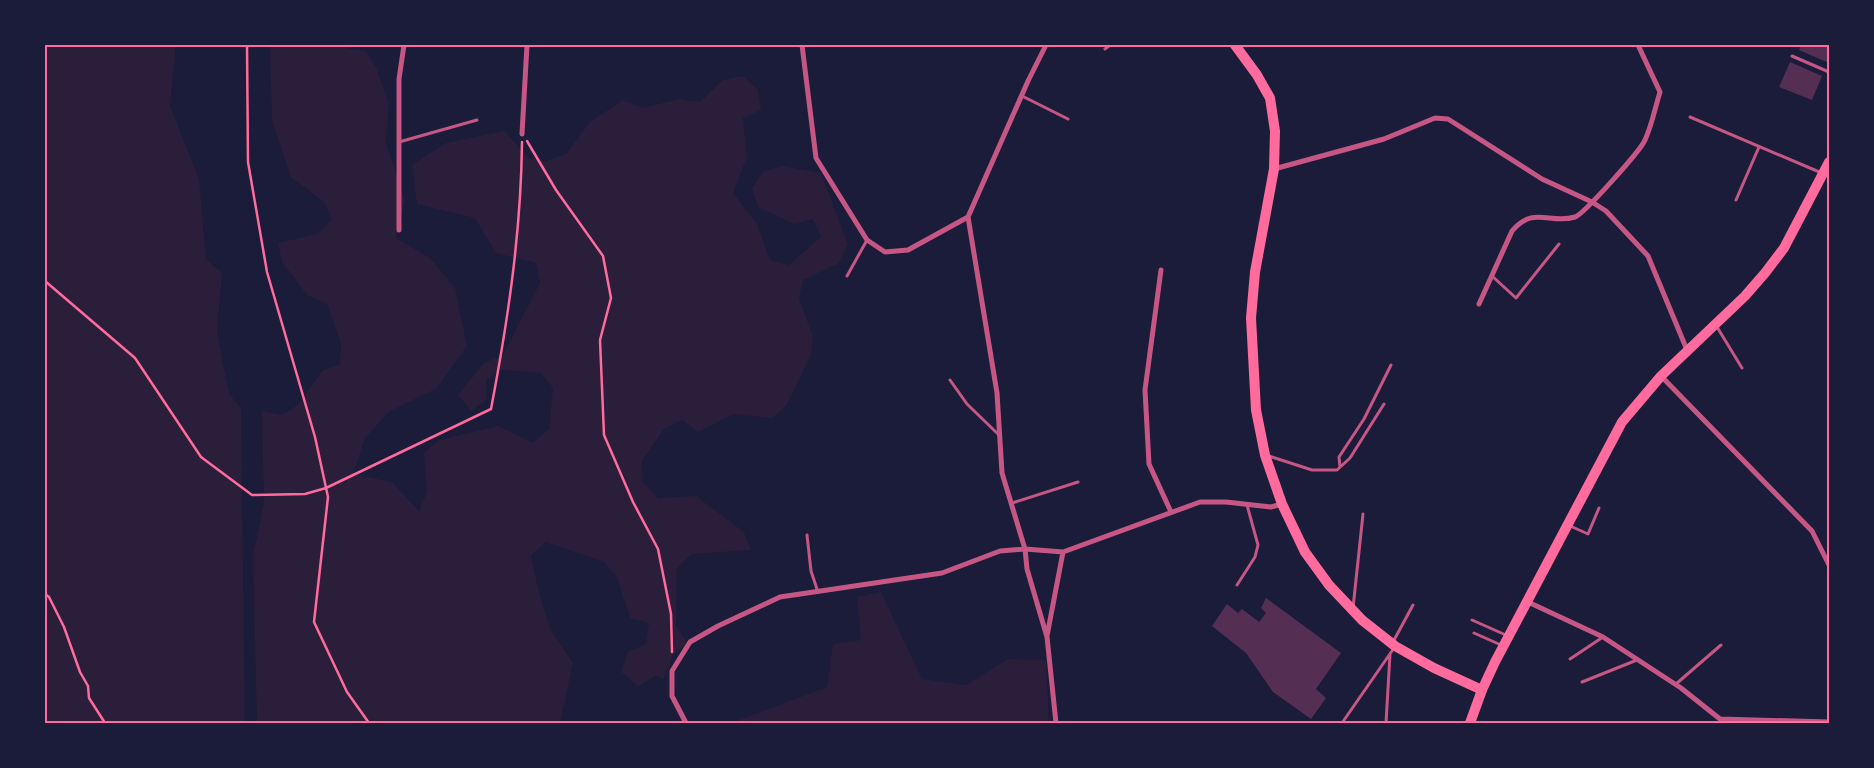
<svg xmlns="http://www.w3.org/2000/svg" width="1874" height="768" viewBox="0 0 1874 768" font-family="'Nunito Sans',sans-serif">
<rect width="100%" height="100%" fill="#1b1b3a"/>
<path fill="#2a1e3b" d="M 45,45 L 176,45 L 170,106 L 199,179 L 206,259 L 222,273 L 217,332 L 229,393 L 241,409 L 245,723 L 45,723 Z
M 270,45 L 344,45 L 346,48 L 366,51 L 376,67 L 389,104 L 386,142 L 405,201 L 396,238 L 430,258 L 455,288 L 467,346 L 436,389 L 390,411 L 365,438 L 353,474 L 392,482 L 419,511 L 427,492 L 424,453 L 439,440 L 498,426 L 533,443 L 549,429 L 553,388 L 541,373 L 502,370 L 486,380 L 486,400 L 471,411 L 458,395 L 484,363 L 503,355 L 540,283 L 536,263 L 496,253 L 475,218 L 417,204 L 412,165 L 446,143 L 504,131 L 529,158 L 547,161 L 566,154 L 590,122 L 623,100 L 642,108 L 680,99 L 700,102 L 723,80 L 743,76 L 758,90 L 761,110 L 743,118 L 747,157 L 733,193 L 757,224 L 770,260 L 789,265 L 821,237 L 813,219 L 794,224 L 758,207 L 752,188 L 763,172 L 782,166 L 821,173 L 848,245 L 839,263 L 803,280 L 799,299 L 813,336 L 811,355 L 786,406 L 772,418 L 733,414 L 698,432 L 682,420 L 664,429 L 642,461 L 643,482 L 658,498 L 696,496 L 744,532 L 751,550 L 692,554 L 677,568 L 676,625 L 687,643 L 673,655 L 663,679 L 656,676 L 638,686 L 621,672 L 628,652 L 646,644 L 649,623 L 630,618 L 617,578 L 604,562 L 546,542 L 531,555 L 539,593 L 551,631 L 573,663 L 561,719 L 558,723 L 257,723 L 253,557 L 264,503 L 262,411 L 282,415 L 299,404 L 322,371 L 340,364 L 341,343 L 327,304 L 307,295 L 282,262 L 278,243 L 317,234 L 332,220 L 324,202 L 291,177 L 272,120 Z
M 881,592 L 922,679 L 966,685 L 1008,659 L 1046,660 L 1049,723 L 740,723 L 739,720 L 827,687 L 833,644 L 861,640 L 857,597 Z"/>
<path fill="#542f53" d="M 1801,45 L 1829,45 L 1829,63 L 1799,50 Z
M 1790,62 L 1822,76 L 1812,100 L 1779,87 Z
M 1266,598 L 1341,653 L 1316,689 L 1326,698 L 1311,719 L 1273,692 L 1246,653 L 1212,626 L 1227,604 L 1238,613 L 1242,609 L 1259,622 L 1266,613 L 1261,608 Z"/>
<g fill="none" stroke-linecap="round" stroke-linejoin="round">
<path stroke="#ff6b9d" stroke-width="2.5" d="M 247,45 L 248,162 L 267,272 L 315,437 L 328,497 L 314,622 L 347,692 L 369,723
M 527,141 L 556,190 L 603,256 L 611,298 L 600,340 L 604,435 L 633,502 L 658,549 L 671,614 L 672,652
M 45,281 L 135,358 L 201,457 L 252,495 L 305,494 L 326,488 L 491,409 C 508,320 521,233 522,142
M 45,594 L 49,597 L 64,627 L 80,672 L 88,686 L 89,698 L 105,723"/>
<path stroke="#c65784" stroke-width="3" d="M 1105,49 L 1110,45
M 1792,56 L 1829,72
M 1022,96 L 1068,119
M 1690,117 L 1824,174 L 1829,175
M 399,142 L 477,120
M 1736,200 L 1759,147
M 847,276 L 867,240
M 1492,276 L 1516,298 L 1559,244
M 1717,327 L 1742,368
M 950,380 L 967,404 L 999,435
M 1269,456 L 1312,470 L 1337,470 L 1350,458 L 1384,404
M 1340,467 L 1339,457 L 1364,419 L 1391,365
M 1012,503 L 1078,482
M 1568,525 L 1588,534 L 1599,508
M 807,535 L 811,571 L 818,592
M 1237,585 L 1255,557 L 1258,545 L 1247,505
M 1353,608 L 1363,514
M 1472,620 L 1508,636
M 1474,633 L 1501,645
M 1393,642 L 1413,605
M 1570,659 L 1603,637
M 1582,682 L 1637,660
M 1676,684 L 1721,645
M 1342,723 L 1394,648
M 1386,723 L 1390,654"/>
<path stroke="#c65784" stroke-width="5" d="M 802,45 L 816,158 L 867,240 L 885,252 L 908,250 L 968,217
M 1046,45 L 1028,81 L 968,217 L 997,393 L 1002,473 L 1025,549 L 1063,552 L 1200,502 L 1226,502 L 1271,507 L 1282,504
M 522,134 L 527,45
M 1274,169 L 1384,139 L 1435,118 L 1448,119 L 1542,179 L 1592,202 L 1606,211 L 1648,256 L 1687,350
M 399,230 L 399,79 L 404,45
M 1161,270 L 1145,390 L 1149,464 L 1171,512
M 1479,304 L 1512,231 C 1534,205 1550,225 1575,217 C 1584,214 1641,150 1645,140 C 1652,125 1655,108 1660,92 L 1638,45
M 1661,376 L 1812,531 L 1829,565
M 1528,602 L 1603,637 L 1681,688 L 1725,723
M 1047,636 L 1063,552
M 1720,719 L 1829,722
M 686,723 L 672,696 L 672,671 L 690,642 L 718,626 L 780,597 L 942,573 L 1000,551 L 1025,549 L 1027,569 L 1047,637 L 1056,723"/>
<path stroke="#ff6b9d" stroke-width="10" d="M 1235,45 L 1257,75 L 1270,98 L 1275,131 L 1274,169 L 1255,272 L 1251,318 L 1256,410 L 1265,455 L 1282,504 L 1305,552 L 1329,585 L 1362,620 L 1395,646 L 1434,668 L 1482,690"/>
<path stroke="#ff6b9d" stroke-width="10" d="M 1470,723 L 1482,690 L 1495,662 L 1622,422 L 1661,376 L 1745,296 L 1765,273 L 1784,248 L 1829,162"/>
</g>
<rect width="1874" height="768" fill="none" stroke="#1b1b3a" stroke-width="92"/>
<rect x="46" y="46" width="1782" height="676" fill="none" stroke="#ff6b9d" stroke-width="2"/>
</svg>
